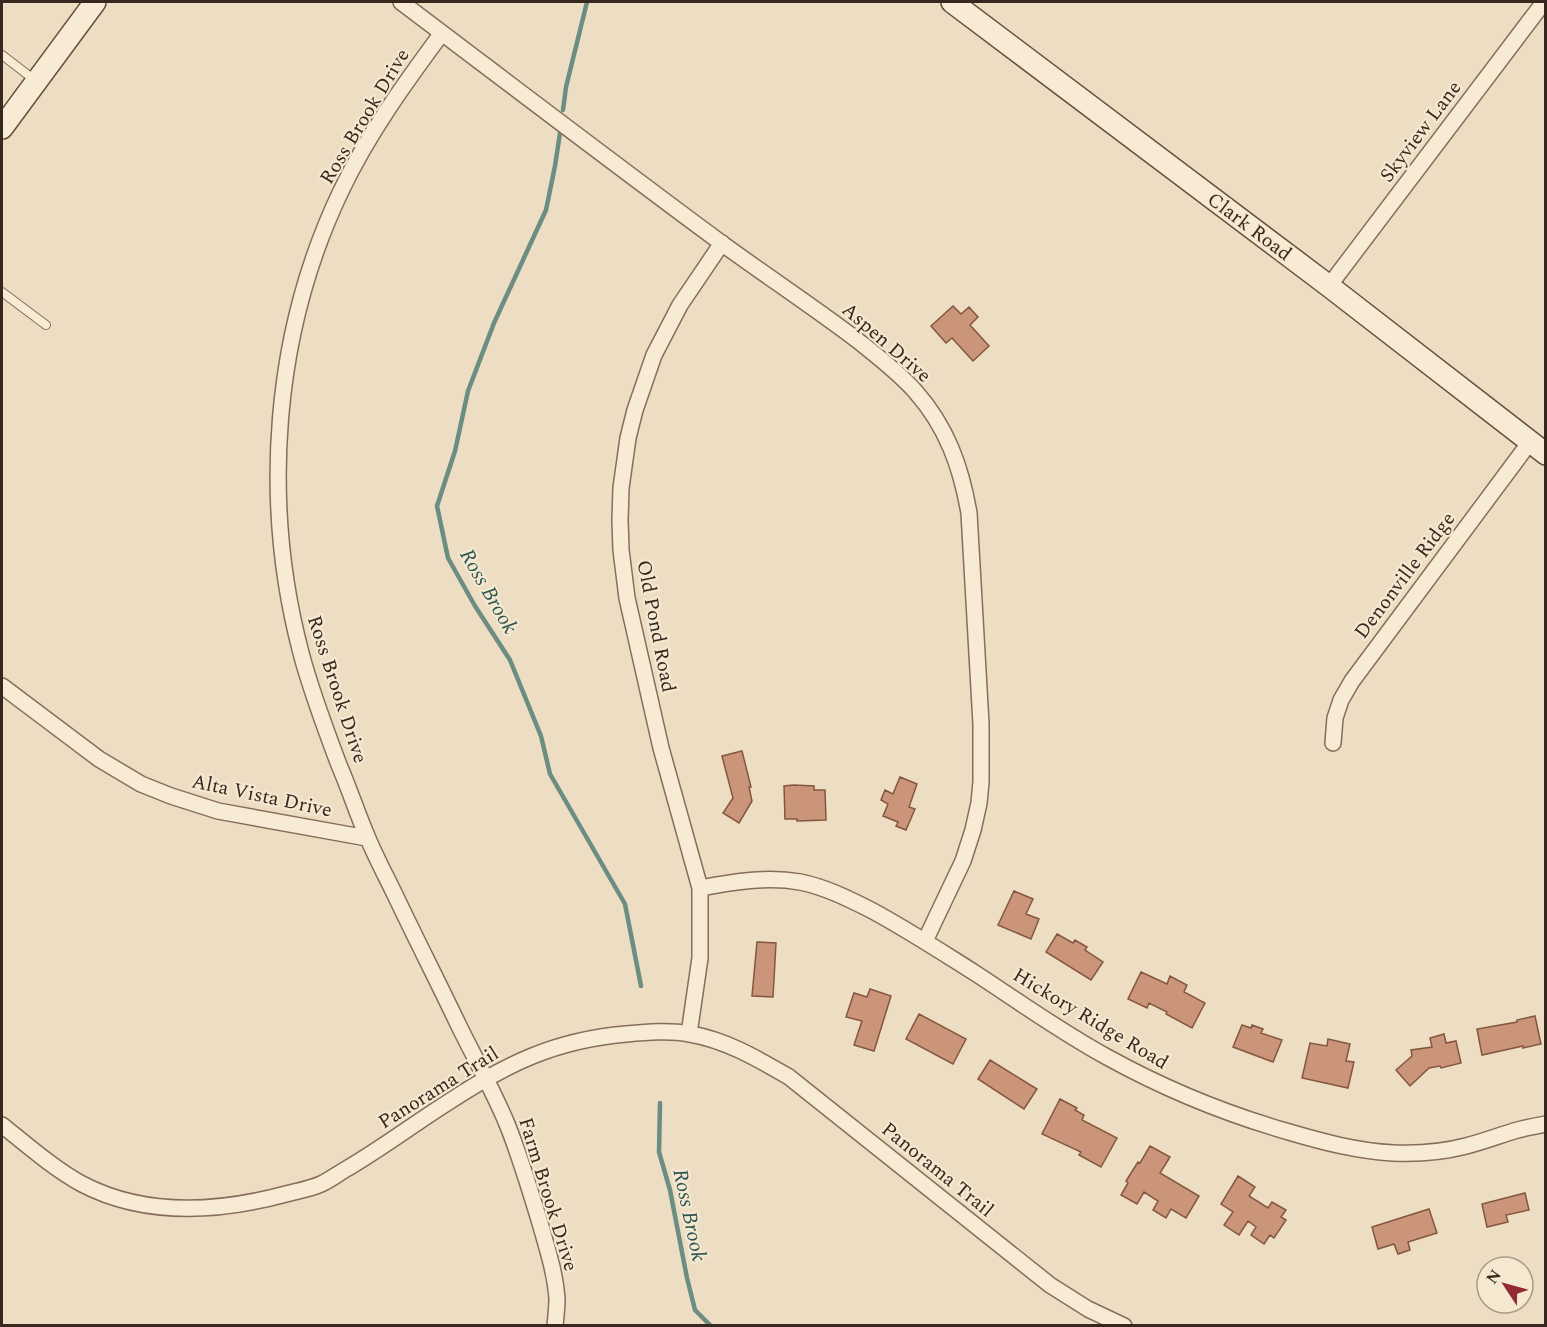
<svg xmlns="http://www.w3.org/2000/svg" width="1547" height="1327" viewBox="0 0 1547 1327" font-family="Spectral,serif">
<rect width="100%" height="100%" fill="#edddc2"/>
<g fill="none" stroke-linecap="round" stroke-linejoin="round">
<path stroke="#6c8d82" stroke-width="4.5" d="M 563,110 L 566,87 L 587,2
M 560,133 L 555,166 L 546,210 L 494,323 L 468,391 L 455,451 L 437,506 L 448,558 L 475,606 L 510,660 L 541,736 L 550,774 L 625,904 L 641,986
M 660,1103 L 659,1152 L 670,1190 L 687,1278 L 695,1310 L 711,1326"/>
</g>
<path fill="#ca9579" stroke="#845640" stroke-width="1.5" d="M 953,306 L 961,314 L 969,307 L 978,317 L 970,325 L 989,346 L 973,361 L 952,338 L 946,343 L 931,326 Z
M 742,751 L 751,787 L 749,787 L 752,801 L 739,823 L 723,813 L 733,798 L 722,756 Z
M 900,777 L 917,784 L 909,807 L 915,809 L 906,830 L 896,826 L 898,822 L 883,816 L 888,804 L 881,800 L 885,790 L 893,794 Z
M 794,785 L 814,786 L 814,790 L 825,790 L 826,820 L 797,821 L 797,819 L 785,819 L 784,786 Z
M 1014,891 L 1033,899 L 1026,914 L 1039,919 L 1031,939 L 998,925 Z
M 1057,934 L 1073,943 L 1075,940 L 1087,947 L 1085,950 L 1103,962 L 1091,980 L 1046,952 Z
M 757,942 L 776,943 L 773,997 L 752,996 Z
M 1141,972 L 1167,984 L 1170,976 L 1187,985 L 1184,992 L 1205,1003 L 1192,1028 L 1166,1014 L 1167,1012 L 1149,1003 L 1147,1008 L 1128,999 Z
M 870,989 L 891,996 L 874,1051 L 854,1045 L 862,1021 L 846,1017 L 854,993 L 867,997 Z
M 919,1014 L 966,1039 L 953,1064 L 906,1039 Z
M 1535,1016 L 1541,1044 L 1523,1048 L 1523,1046 L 1482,1055 L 1477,1029 L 1517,1022 L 1517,1020 Z
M 1242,1025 L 1251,1028 L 1252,1025 L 1263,1029 L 1261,1033 L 1282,1040 L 1273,1062 L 1233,1047 Z
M 1444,1034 L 1446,1043 L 1456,1041 L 1461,1063 L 1441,1068 L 1440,1066 L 1429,1068 L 1410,1086 L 1396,1070 L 1412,1056 L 1411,1050 L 1432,1047 L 1430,1038 Z
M 1328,1039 L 1350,1044 L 1346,1061 L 1354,1062 L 1348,1088 L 1302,1078 L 1310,1043 L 1327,1046 Z
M 990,1060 L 1037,1089 L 1024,1109 L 978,1079 Z
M 1060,1099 L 1077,1108 L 1075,1110 L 1084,1115 L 1082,1120 L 1117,1138 L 1101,1167 L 1079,1155 L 1081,1152 L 1042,1134 Z
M 1150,1146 L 1170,1157 L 1160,1173 L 1199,1196 L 1186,1218 L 1171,1209 L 1166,1218 L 1153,1210 L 1158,1201 L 1144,1192 L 1137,1204 L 1121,1195 L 1128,1183 L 1126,1181 L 1138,1162 L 1140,1163 Z
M 1238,1176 L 1255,1187 L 1249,1196 L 1268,1208 L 1272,1202 L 1286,1210 L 1281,1217 L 1286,1220 L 1274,1238 L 1270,1235 L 1264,1244 L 1251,1235 L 1256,1227 L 1248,1221 L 1239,1235 L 1224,1225 L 1233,1212 L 1221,1204 Z
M 1525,1193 L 1529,1210 L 1506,1215 L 1508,1222 L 1487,1227 L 1482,1204 Z
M 1429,1209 L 1437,1233 L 1408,1242 L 1410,1250 L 1398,1254 L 1394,1244 L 1378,1249 L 1372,1227 Z"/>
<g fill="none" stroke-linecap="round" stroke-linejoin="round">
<defs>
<path id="lane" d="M 2,55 L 36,81
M 2,292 L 46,325"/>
<path id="street" d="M 401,2 C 507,82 613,163 720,242 C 765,275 812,306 857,340 C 877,356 898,372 915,391 C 947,427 961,467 969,513 L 981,724 L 981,782 L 979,803 L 973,830 L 963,861 L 925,941
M 442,33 C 405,83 368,134 341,191 C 273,333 261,501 301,653 C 311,691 325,728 339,765 C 349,788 357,813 367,836 C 376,858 387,878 397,899 C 417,941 438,982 458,1024 C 474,1057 493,1090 507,1124 C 520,1156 530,1190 540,1223 C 547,1248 555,1272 557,1298 C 557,1307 556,1316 555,1326
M 1329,286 L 1544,2
M 2,686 L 99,759 L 141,784 L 171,796 L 218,811 L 367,838
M 1333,743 L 1335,718 L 1341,700 L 1352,681 L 1530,442
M 700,888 C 733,882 767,876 800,882 C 825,887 847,898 869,909 C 905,928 940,951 975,973 C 1018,1001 1061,1032 1107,1057 C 1165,1089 1226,1114 1289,1132 C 1323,1142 1357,1151 1393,1153 C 1416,1154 1443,1152 1466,1146 C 1482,1142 1498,1136 1514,1131 C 1524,1128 1535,1126 1546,1124
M 689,1034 L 700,958 L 700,888 L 661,748 L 627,598 L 621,550 L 620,520 L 621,488 L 628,438 L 635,410 L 654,355 L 680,305 L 722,243
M 2,1125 C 27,1145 53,1168 82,1184 C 145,1217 219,1212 286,1194 C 297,1191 310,1189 321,1184 C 330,1180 339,1173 348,1168 C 382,1148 414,1124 447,1103 C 506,1064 555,1040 626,1034 C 647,1032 670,1030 690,1034 C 726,1040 758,1059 789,1077 L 1050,1285 L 1088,1309 L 1124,1326"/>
<path id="secondary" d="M 952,2 L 1329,286 L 1546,454
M 2,128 L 95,2"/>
</defs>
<use href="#lane" stroke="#866e5a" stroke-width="10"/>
<use href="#street" stroke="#866e5a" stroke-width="18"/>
<use href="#secondary" stroke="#684f3d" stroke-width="24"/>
<use href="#lane" stroke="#f8ebd5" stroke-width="8"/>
<use href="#street" stroke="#f8ebd5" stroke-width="15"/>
<use href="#secondary" stroke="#f8ebd5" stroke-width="21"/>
</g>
<g text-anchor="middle" stroke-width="4.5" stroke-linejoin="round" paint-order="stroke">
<g font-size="20" fill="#36281e" stroke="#f4e8d1">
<text transform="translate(364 116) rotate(-59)" y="7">Ross Brook Drive</text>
<text transform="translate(1420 131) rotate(-53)" y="7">Skyview Lane</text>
<text transform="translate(1250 226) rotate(37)" y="7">Clark Road</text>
<text transform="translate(887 342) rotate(41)" y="7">Aspen Drive</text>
<text transform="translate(1404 575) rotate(-53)" y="7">Denonville Ridge</text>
<text transform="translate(657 626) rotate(79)" y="7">Old Pond Road</text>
<text transform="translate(338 689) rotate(72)" y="7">Ross Brook Drive</text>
<text transform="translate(262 795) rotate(12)" y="7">Alta Vista Drive</text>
<text transform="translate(1091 1018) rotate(31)" y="7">Hickory Ridge Road</text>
<text transform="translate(438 1087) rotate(-32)" y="7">Panorama Trail</text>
<text transform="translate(938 1169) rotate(39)" y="7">Panorama Trail</text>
<text transform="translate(549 1194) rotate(73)" y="7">Farm Brook Drive</text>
</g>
<g font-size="21" font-style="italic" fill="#2d5550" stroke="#f4e8d1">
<text transform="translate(489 591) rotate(60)" y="7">Ross Brook</text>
<text transform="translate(690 1215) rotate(78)" y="7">Ross Brook</text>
</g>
</g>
<rect width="1547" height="1327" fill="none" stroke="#36281e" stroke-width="6"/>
<g transform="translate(1505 1285) rotate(306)"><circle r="28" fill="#f4e8d1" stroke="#a89b89" stroke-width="1.5"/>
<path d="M0-4.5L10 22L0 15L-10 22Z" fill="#932b34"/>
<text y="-9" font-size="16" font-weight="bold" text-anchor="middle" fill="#36281e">N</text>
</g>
</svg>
